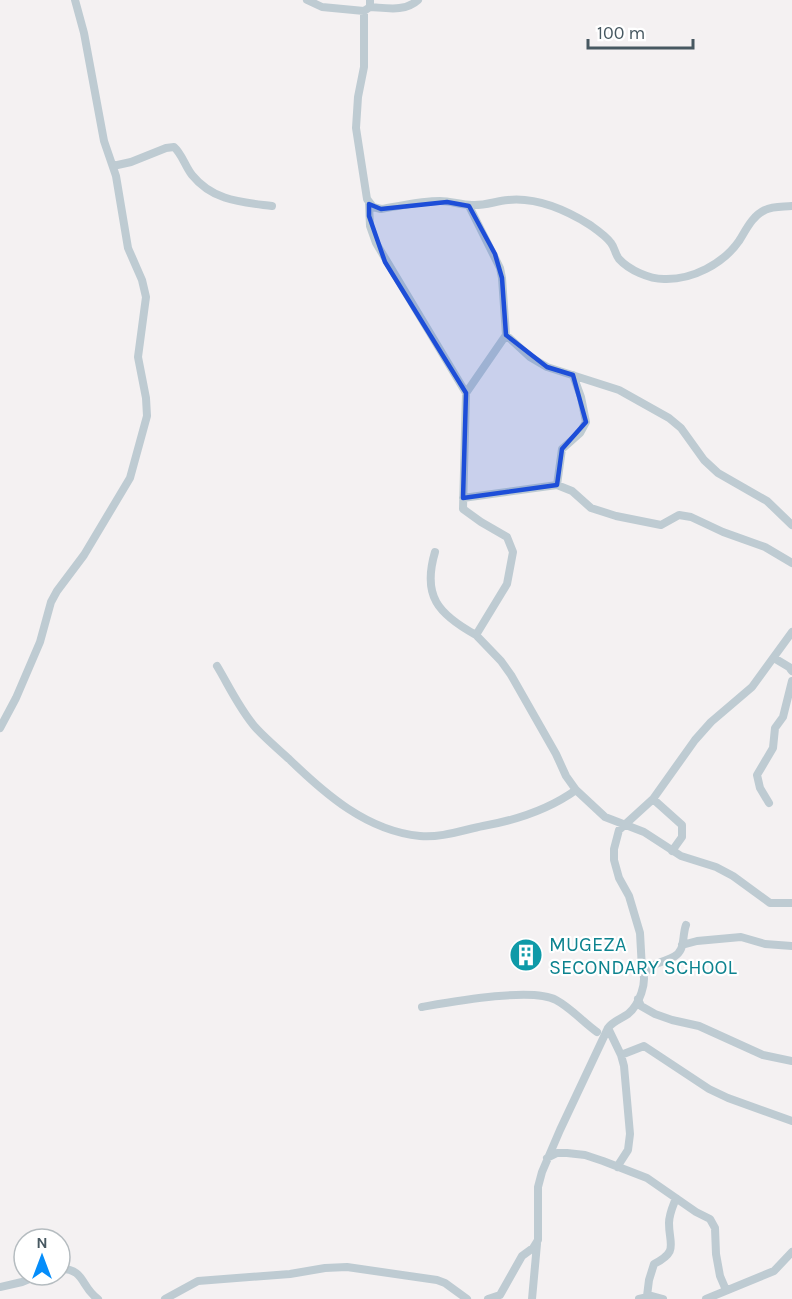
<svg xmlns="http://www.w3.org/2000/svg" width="792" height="1299" viewBox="0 0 792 1299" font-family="Karla,sans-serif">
<rect width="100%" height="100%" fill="#f4f1f2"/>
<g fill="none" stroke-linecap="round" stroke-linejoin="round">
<path stroke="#becbd2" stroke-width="8" d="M 307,0 L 322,7 L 364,11
M 370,0 L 370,7 L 364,11 L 364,67 L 358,97 L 356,128 L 367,199 L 373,207 L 381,209 C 400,206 421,201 440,201 C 451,201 461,205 472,205 C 484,206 496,201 508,200 C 537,197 566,210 590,225 C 597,230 606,236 611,243 C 615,248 615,254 619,259 C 629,270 649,279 664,279 C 692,280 723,264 739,241 C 746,230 752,216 765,210 C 773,206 783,207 792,206
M 370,7 C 387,8 405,12 418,0
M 113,166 L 131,162 L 166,148 L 174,147 C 182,154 185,166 192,175 C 213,201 241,202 272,206
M 369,204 L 370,226 L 376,243 L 466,393
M 469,206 L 500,268 L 502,278 L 506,335 L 466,393 L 463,509 L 481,522 L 507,537 L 513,552 L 507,584 L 476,635 L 501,661 L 511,675 L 556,754 L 566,776 L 576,790 L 605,817 L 644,832 L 681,856 L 716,867 L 733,876 L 770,903 L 792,903
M 506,335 L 530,357 L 547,367 L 619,390 L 669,418 L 681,428 L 704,460 L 718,473 L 767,501 L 792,525
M 557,485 L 562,449 L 580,433 L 586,422 L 581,397 L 573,375
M 463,498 L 557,485 L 572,491 L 591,508 L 616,516 L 661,525 L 679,515 L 691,517 L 723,532 L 765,547 L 792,563
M 435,552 C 422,596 438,614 476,635
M 774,658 L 789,667 L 792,671
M 217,666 C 229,686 240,710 256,728 C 266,739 278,749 289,759 C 325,794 367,831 420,836 C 441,838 463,830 483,826 C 517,820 548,810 576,790
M 0,728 L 16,698 L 40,642 L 51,602 L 57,591 L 84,555 L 130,478 L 147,416 L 146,398 L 138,357 L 146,297 L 142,280 L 128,248 L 116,176 L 104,141 L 84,33 L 75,0
M 653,799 L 682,825 L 682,837 L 672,851
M 769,803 L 760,788 L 757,775 L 773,748 L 775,728 L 783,717 L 792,681
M 682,945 L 697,941 L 741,937 L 765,944 L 792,946
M 644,974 C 655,958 675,963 681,949 C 684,943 683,933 686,925
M 638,999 L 641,1006 L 655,1014 L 672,1020 L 699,1026 L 763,1055 L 792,1061
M 422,1007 C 451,1002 532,987 556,1000 C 571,1008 583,1022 597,1032
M 608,1028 L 621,1055 L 624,1066 L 630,1134 L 628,1150 L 617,1167
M 621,1055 L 644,1046 L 709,1089 L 728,1098 L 792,1121
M 547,1158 L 557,1153 L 567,1153 L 585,1155 L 603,1161 L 647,1178 L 696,1212 L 710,1219 L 715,1228 L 716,1254 L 720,1276 L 726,1290
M 60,1269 C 85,1268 81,1288 98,1299
M 0,1287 L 22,1282 L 39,1275
M 647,1296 L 649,1280 L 654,1264 C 679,1251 669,1245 669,1223 C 669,1214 673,1206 676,1198
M 165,1299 L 198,1281 L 290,1274 L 325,1268 L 347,1267 L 437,1280 L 445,1283 L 467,1299
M 488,1299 L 500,1295 L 522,1256 L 533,1248 L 538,1240 L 538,1187 L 542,1172 L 560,1130 L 608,1028 C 613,1021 621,1019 628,1014 C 639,1005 648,982 642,969 L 640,933 L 629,896 L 619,878 L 614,860 L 614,849 L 619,830 L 653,799 L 695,740 L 711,722 L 752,687 L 792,632
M 532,1299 L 537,1244
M 639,1299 L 652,1296 L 663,1299
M 706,1299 L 774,1271 L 792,1252"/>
</g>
<path fill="#1d4ed8" fill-opacity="0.2" stroke="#1d4ed8" stroke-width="4.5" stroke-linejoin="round" d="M 447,202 L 469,206 L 495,254 L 502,278 L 506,335 L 547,367 L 573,375 L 586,422 L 562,449 L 557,485 L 463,498 L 466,393 L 385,262 L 369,216 L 369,204 L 381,209 Z"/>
<defs>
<symbol id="building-disc" viewBox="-11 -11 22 22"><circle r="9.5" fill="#0f9aa8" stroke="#fff"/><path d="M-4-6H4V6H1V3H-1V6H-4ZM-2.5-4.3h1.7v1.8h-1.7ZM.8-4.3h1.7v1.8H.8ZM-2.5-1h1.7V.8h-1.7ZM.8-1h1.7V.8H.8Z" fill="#fff"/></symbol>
</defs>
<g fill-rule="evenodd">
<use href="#building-disc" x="507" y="936" width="38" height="38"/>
</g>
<g text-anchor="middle" stroke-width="4.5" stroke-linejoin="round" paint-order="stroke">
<g font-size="20" fill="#0d838f" stroke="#fff" text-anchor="start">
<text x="549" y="951">MUGEZA<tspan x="549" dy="23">SECONDARY SCHOOL</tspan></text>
</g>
</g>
<g transform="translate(42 1257)"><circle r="28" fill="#ffffff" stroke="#b5bcc0" stroke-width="1.5"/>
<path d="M0-4.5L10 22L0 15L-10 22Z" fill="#058dfa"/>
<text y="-9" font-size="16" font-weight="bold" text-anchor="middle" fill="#475861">N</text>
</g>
<path d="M588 39v9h105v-9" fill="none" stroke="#475861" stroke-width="3"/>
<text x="597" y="39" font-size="18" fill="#475861" stroke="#ffffff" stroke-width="4.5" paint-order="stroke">100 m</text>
</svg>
